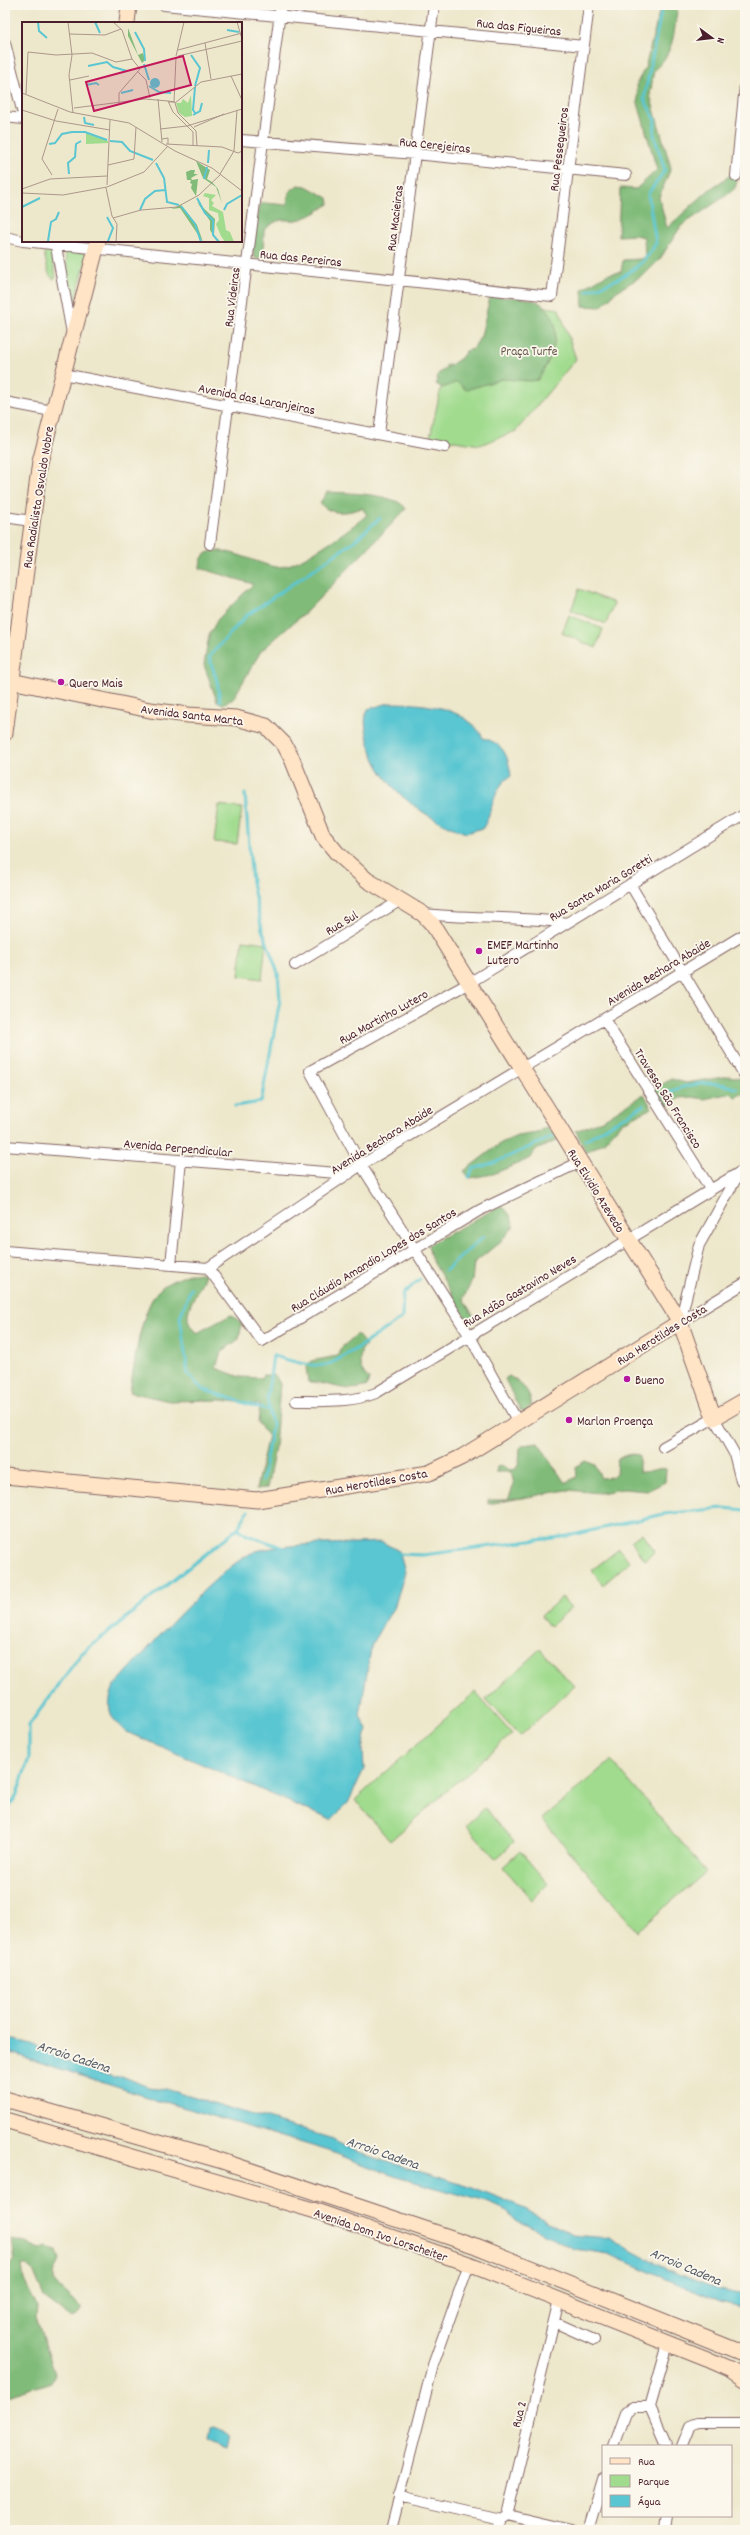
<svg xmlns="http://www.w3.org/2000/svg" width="750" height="2535" viewBox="0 0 750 2535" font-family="Dekko,sans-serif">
<rect width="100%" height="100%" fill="#fbf7ec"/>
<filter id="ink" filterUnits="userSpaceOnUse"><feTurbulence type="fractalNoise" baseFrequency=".025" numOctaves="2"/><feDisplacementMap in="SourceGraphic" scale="8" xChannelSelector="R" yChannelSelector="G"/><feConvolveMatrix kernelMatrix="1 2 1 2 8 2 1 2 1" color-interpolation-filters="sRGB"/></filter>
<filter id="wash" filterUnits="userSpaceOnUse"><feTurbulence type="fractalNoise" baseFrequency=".012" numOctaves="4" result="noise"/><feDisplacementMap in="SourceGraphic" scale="16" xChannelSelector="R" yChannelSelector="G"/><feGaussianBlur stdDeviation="0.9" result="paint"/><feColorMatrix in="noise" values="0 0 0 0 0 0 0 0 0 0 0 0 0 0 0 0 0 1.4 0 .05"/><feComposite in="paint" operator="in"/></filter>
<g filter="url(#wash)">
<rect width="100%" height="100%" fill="#ede7cb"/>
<path fill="#a0db8e" stroke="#757d5c" d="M 47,249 L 51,252 L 56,277 L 53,279 L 49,274 L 44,254 Z
M 65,250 L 88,253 L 72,313 Z
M 494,299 L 559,309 L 576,359 L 516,431 L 480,445 L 430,437 L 446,365 L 484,368 Z
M 579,589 L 614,603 L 606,624 L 571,610 Z
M 569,615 L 603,629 L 596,648 L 562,633 Z
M 219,805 L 242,808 L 237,844 L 214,842 Z
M 243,940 L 266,943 L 262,979 L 239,976 Z
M 642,1533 L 655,1551 L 645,1560 L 631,1541 Z
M 619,1549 L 629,1562 L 603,1585 L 592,1570 Z
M 562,1597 L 571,1608 L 550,1627 L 541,1616 Z
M 540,1649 L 574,1686 L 520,1736 L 486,1699 Z
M 475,1692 L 512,1734 L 390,1841 L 355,1800 Z
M 611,1760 L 706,1872 L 637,1931 L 542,1819 Z
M 485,1808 L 514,1842 L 496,1859 L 466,1825 Z
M 520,1851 L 548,1884 L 532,1900 L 503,1867 Z"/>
<path fill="#80bb79" stroke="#656d52" d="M 661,5 L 678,5 C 674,30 675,53 654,70 L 650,95 L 671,168 L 659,197 L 667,228 L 710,189 L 731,175 L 737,181 L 735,188 L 727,195 L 681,226 L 660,259 L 645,274 L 617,291 L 601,307 L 583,306 L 582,289 L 608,274 L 621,272 L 623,260 L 641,259 L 645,255 L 644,237 L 635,235 L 618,236 L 620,188 L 636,189 L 657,170 L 638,103 L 637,83 L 645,68 Z
M 298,185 L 306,186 L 328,198 L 329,204 C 321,209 313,215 304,218 C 284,225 285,212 264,230 L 263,255 L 260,259 L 255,258 C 249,249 257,217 260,205 L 264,203 L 287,205 L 289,192 Z
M 490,297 C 506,298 532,295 544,306 C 567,326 551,359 538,380 L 529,381 L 502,379 L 466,390 L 457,382 L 443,388 L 436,384 L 438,374 L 461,358 L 466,351 L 473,349 L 481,336 Z
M 327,492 C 345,493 397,493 406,509 L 308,610 L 261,651 L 233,699 L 223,704 L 217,701 L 204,665 L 209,635 L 218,619 L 253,584 L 200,568 C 201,530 259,567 278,567 C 297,568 351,528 367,515 L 362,508 C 348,513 330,516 320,503 Z
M 729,1076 L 740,1078 L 745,1087 L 745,1093 L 735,1097 L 731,1093 L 704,1099 L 692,1097 L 680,1098 L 666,1106 L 659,1101 L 653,1089 L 672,1079 L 686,1083 Z
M 644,1094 L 652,1108 L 621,1123 L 604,1142 L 586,1153 L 576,1131 L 606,1118 Z
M 548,1128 L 558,1140 L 534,1151 L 531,1158 L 493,1174 L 470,1178 L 464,1171 L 501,1143 L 517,1136 L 538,1133 L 543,1129 Z
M 502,1205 L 510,1215 L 514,1226 L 500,1242 L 474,1263 L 472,1281 L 463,1299 L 475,1318 L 469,1324 L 431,1258 L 428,1245 Z
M 188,1274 L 205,1274 C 199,1295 175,1316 197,1333 L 231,1315 L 242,1323 L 239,1339 L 221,1352 L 216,1368 L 240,1377 L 261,1378 L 263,1375 L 275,1375 L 280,1384 L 275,1448 L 267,1488 L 256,1489 L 268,1435 L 258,1423 L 260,1405 L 221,1400 L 169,1401 L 130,1392 C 134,1367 140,1306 161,1288 C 168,1282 179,1278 188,1274 Z
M 357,1334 L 366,1345 L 362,1348 C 359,1362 358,1368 369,1379 L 367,1386 C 346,1394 329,1382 308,1382 L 306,1367 L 311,1361 L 337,1356 L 340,1349 Z
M 509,1376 C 520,1383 532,1391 531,1406 L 525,1412 L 520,1410 L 505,1379 Z
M 538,1443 L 565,1483 L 577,1477 L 576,1467 L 585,1461 L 595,1465 L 601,1478 L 613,1477 L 616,1474 L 617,1460 C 623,1455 631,1453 639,1455 L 639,1472 C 649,1473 657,1467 666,1469 L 665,1482 L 647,1491 L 623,1489 L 600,1493 L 567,1490 L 488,1504 L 488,1500 L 508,1500 L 514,1484 L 511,1472 L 496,1472 L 497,1467 L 501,1465 L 510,1470 L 516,1469 L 519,1463 L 520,1448 L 523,1445 Z
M 12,2240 L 26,2243 L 39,2250 L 47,2247 L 57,2250 L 60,2260 L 54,2274 L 54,2283 L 82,2308 L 77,2316 L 72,2318 L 44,2297 L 33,2271 L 26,2265 L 22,2265 L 24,2280 L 37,2307 L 36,2318 L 55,2373 L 51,2382 L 5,2397 L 5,2266 L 9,2266 L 15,2260 Z"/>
<path fill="#5ac6d1" stroke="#52727e" d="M 389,703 C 421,703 467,706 483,738 C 504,744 508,755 511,776 C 493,786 493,811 483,828 L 466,833 C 421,817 376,785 367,735 C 365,724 364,719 368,709 Z
M 382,1542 L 399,1551 L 405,1572 L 395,1605 L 372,1643 L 360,1715 L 367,1730 L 363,1750 L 364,1769 L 348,1803 L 331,1820 L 125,1731 C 108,1717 106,1706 114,1686 C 141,1657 226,1557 260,1550 C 296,1543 345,1544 382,1542 Z
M 5,2038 L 32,2044 L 58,2058 L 113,2077 L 122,2076 L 148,2087 L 166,2089 L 330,2138 L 359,2153 L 467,2186 L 525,2209 L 572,2235 L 608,2238 L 664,2268 L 720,2290 L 745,2295 L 745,2308 L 720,2302 L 608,2254 L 575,2249 L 516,2220 L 508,2211 L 483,2201 L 393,2176 L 329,2151 L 138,2094 L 5,2051 Z
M 213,2428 L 230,2434 L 227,2447 L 208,2440 L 210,2429 Z"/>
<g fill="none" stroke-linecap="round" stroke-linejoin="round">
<path stroke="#5ac6d1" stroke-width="3" d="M 587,291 C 615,282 642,270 656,243 L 648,194 L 665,170 L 654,135 L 655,119 L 644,99 L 661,12 L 665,5
M 220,701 L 217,681 L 209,657 L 246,616 L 353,542 L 380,518
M 663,1095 C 684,1084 714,1078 737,1089
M 235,1106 L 261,1102 L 280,1000 L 278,973 L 262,929 L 252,883 L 245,794
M 585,1140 L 644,1105
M 469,1177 L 473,1169 L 496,1162 L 552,1137
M 445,1271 L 483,1237
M 191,1288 L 180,1317 L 188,1374 L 202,1389 L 269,1411
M 262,1481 L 272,1426 L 267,1398 L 273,1356 C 290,1360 307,1367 324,1365 C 336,1365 388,1327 402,1318 L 403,1294 L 420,1279
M 238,1528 L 247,1535 L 287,1549
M 397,1554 L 423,1555 L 568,1536 L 664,1514 L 723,1508 L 745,1510
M 5,1815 L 17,1794 L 29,1758 L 29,1725 L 81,1654 L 238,1528 L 248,1511"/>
</g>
</g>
<g filter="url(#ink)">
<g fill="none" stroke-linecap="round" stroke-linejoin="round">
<defs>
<path id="street" d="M 164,5 L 584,46
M 5,43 L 23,114
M 5,117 L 23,119
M 241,140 L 415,154 L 626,175
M 736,176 L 745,85
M 5,237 L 23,241
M 23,241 L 552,296 L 589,5
M 55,241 L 72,333
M 63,374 L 445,447
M 5,402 L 52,411
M 379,434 L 434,5
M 5,517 L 31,521
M 210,544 L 281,5
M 630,884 L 745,1076
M 423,914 C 471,919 519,916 567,923
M 295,965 L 401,900
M 604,1019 L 711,1190
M 5,1146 L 349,1174
M 5,1251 L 208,1268 L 361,1165 L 745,934
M 171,1265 L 181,1160
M 208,1268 L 262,1341 L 480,1210 L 580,1162
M 680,1322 L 699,1245 L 738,1175
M 680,1322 L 745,1283
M 296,1401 C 323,1401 350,1403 376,1393 L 745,1169
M 518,1422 L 469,1335 L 361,1165 L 310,1071 L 469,983 L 745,814
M 663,1447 L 714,1418 L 734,1453 L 741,1481
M 554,2322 L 594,2340
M 613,2446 L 625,2413 L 632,2407 L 650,2407
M 667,2446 L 650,2407 L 668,2344
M 682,2446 L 690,2426 L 698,2423 L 745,2423
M 399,2496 L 501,2519
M 507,2515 L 571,2530
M 391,2530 L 433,2365 L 469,2264
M 498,2530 L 501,2519 L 507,2515 L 559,2300
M 588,2530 L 603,2479
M 664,2530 L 666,2516"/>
<path id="secondary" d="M 127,23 L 129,5
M 11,681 L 150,710 L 188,715 L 236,718 L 266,726 L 284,744 L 292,759 L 323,836 L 337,853 L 367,880 L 423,914 L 433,925 L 680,1322 L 714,1418 L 745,1400
M 5,733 L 40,462 L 98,241
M 5,1476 L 257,1500 L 429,1473 L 462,1457 L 680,1322
M 5,2099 L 219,2160 L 476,2246 L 745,2354
M 5,2120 L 316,2211 L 469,2264 L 707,2359 L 732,2370 L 745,2379"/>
</defs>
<use href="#street" stroke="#836563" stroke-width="12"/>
<use href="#secondary" stroke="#836563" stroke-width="17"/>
<use href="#street" stroke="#fff" stroke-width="10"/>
<use href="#secondary" stroke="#ffe4c6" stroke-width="15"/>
</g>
</g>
<g fill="#b5179e" stroke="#fbf7ec" stroke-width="1.5">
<circle cx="61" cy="682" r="4"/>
<circle cx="479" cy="951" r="4"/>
<circle cx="627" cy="1379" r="4"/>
<circle cx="569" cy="1420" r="4"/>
</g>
<g text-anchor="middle" stroke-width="3.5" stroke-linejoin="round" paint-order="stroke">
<g font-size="13" fill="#4a1f2b" stroke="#fbf7ec">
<text transform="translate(519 26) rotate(6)" y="5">Rua das Figueiras</text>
<text transform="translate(435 144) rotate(6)" y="5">Rua Cerejeiras</text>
<text transform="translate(558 149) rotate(-83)" y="5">Rua Pessegueiros</text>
<text transform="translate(394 218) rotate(-83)" y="5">Rua Macieiras</text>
<text transform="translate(301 257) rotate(6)" y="5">Rua das Pereiras</text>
<text transform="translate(231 297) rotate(-83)" y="5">Rua Videiras</text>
<text transform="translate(257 398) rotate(11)" y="5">Avenida das Laranjeiras</text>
<text transform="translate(37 497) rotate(-81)" y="5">Rua Radialista Osvaldo Nobre</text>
<text transform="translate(192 714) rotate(7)" y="5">Avenida Santa Marta</text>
<text transform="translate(600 887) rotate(-31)" y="5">Rua Santa Maria Goretti</text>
<text transform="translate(341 922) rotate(-31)" y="5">Rua Sul</text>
<text transform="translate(658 971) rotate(-31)" y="5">Avenida Bechara Abaide</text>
<text transform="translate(383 1016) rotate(-29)" y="5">Rua Martinho Lutero</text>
<text transform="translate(669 1098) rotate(58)" y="5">Travessa São Francisco</text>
<text transform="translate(381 1139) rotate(-32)" y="5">Avenida Bechara Abaide</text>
<text transform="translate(178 1147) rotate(5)" y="5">Avenida Perpendicular</text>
<text transform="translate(597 1190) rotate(58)" y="5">Rua Elvidio Azevedo</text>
<text transform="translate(373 1259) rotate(-31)" y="5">Rua Cláudio Amandio Lopes dos Santos</text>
<text transform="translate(519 1290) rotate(-31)" y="5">Rua Adão Gastavino Neves</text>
<text transform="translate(661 1334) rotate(-32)" y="5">Rua Herotildes Costa</text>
<text transform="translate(376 1481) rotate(-10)" y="5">Rua Herotildes Costa</text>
<text transform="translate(381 2234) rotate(19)" y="5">Avenida Dom Ivo Lorscheiter</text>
<text transform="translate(518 2414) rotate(-76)" y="5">Rua 2</text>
</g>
<g font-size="13" fill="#645749" stroke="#fbf7ec">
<text x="529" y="355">Praça Turfe</text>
</g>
<g font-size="13" fill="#4a1f2b" stroke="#fbf7ec" text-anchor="start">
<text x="69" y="687">Quero Mais</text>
<text x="487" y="949">EMEF Martinho<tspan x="487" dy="15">Lutero</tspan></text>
<text x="635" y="1384">Bueno</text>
<text x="577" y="1425">Marlon Proença</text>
</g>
<g font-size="14" font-style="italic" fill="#505965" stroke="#fbf7ec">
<text transform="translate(74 2056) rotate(18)" y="5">Arroio Cadena</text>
<text transform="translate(383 2152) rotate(19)" y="5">Arroio Cadena</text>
<text transform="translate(686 2266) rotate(23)" y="5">Arroio Cadena</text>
</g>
</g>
<g transform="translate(22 22)">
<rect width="220" height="220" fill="#ede7cb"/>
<path d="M 169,73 L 170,94 L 163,95 L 157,91 L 154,81 L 159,81 L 161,77 L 166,81 ZM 64,111 L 86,119 L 86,121 L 64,122 ZM 183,171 L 194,173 L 189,178 L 192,181 L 190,184 L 201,190 L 204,208 L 208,210 L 212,220 L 203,220 L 199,214 L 194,202 L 197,198 L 196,191 L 187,188 L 187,176 L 181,174 Z" fill="#a0db8e"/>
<path d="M 101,1 L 106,6 L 116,33 L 121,31 L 123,38 L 120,41 L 106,14 L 106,6 ZM 174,139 L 188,148 L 185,157 L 190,160 L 196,167 L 200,181 L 194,165 L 181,156 ZM 169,148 L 173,148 L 172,152 L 176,152 L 169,156 L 170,158 L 176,157 L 174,174 L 169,166 L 170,162 L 168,161 L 169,158 L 165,158 L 164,150 ZM 175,180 L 193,197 L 192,213 L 195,219 L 188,208 L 188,199 ZM 159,183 L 175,203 L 181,220 L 158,186 L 149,187 Z" fill="#80bb79"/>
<path d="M128 61a5 5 0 1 1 10 0a5 5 0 1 1-10 0Z" fill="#5ac6d1"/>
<path fill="none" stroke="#5ac6d1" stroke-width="2" d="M 16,0 L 17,9 L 25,16M 73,0 L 78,11M 205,8 L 217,10M 113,10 L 122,27 L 123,39M 169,33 L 178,46 L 173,64M 122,42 L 127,58M 66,44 L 85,40 L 91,45 L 105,49M 64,63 L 74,61 L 77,63M 127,64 L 137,70 L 149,71M 173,65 L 171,88 L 174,92M 99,71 L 111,68M 171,93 L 178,89 L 180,81M 62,95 L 63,101 L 72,103M 88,119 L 100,120 L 108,129 L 131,138M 27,122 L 33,121 L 40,112 L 50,110 L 63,110 L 85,118M 134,141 L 142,156 L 145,180 L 157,183M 186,141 L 187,128M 47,152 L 46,141 L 53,135 L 54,122 L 59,119M 182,157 L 185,145M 175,176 L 183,191 L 191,198 L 191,213 L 197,220M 159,184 L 173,202 L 179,220M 0,185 L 18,176M 118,188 L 123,177 L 133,169 L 143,168M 202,188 L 205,182 L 220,173M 85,195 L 91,206 L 86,219M 26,219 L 29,200 L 34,197 L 37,190"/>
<path fill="none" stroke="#ac978b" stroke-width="1" d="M 46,0 L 50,33 L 47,53 L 51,91M 91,0 L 100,8 L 110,37 L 118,47 L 97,71 L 97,81M 215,0 L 220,17M 47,12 L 83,13 L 99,7M 183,21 L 189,57M 156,28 L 220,11M 154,34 L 162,0M 156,34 L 220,19M 115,49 L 124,58 L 128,76M 209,54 L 220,78M 48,58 L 67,54M 0,71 L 48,90 L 107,101 L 153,129 L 190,146 L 220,169M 4,72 L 6,30 L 34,33 L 70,31 L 94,40 L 110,37M 136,77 L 140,120M 147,80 L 153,80 L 146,79 L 151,90 L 171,110 L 171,124M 152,80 L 154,35M 153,81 L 179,60 L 220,52M 153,81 L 156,91 L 174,109 L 175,124M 52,86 L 123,77 L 146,79M 0,88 L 34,99 L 88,108M 172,105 L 202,92M 138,107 L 165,104 L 220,87M 140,117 L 146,116 L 146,122M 144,122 L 200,125 L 216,131 L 220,129M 86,143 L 112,137 L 114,105M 198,152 L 212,129 L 215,88M 30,153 L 20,137 L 36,87M 85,163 L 88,98M 84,166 L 90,194 L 95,202 L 94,220M 0,167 L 28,157 L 85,154M 0,171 L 41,173 L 85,165 L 122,150 L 146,124M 91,196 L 119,188 L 155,185 L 177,173 L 199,152"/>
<path fill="#c2185b" fill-opacity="0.15" stroke="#c2185b" stroke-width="2" d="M 161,34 L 169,63 L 72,89 L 64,60 Z"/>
<rect width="220" height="220" fill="none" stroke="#4a1f2b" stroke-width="2"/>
</g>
<rect width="750" height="2535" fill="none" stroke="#fbf7ec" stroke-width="20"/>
<rect x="602" y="2445" width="130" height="72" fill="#fbf7ec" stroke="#b4a19f"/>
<rect x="610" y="2458" width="20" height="6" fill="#ffe4c6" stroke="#b4a19f"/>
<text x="638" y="2465" font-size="12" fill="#4a1f2b">Rua</text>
<rect x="610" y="2475" width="20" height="12" fill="#a0db8e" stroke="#b4a19f"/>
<text x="638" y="2485" font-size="12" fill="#4a1f2b">Parque</text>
<rect x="610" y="2495" width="20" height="12" fill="#5ac6d1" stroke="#b4a19f"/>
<text x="638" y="2505" font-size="12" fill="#4a1f2b">Água</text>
<g transform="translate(712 38) rotate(105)" stroke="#fbf7ec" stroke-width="3" paint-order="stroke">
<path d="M0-3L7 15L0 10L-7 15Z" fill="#4a1f2b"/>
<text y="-6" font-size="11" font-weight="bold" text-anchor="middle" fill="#4a1f2b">N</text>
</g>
</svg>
